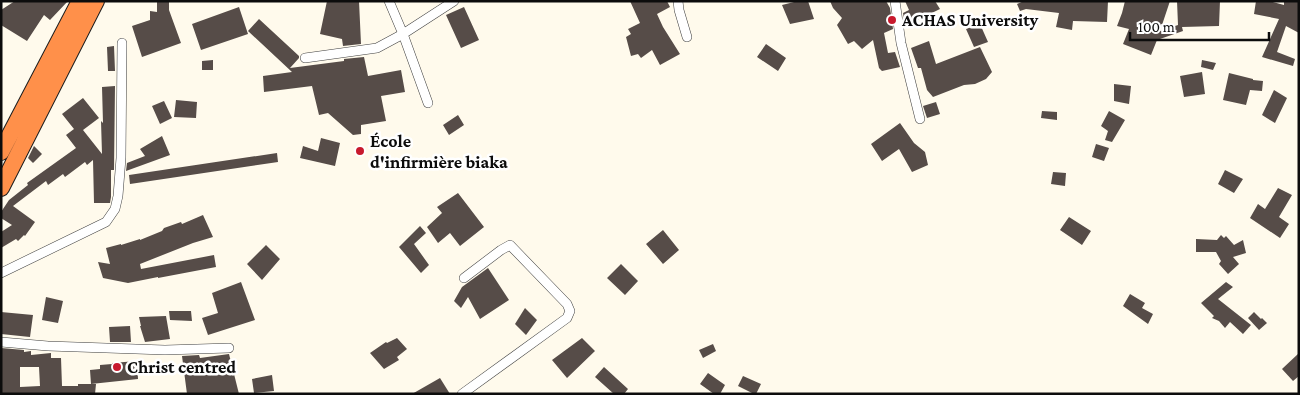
<svg xmlns="http://www.w3.org/2000/svg" width="1300" height="395" viewBox="0 0 1300 395" font-family="'Crimson Pro',serif">
<rect width="100%" height="100%" fill="#fffaec"/>
<path fill="#564c48" fill-rule="evenodd" d="M 15,1 L 68,1 L 50,20 L 44,15 L 27,41 L 1,25 L 1,10 Z
M 157,1 L 169,1 L 169,10 L 181,43 L 142,57 L 132,26 L 150,20 L 150,11 L 157,12 Z
M 327,1 L 359,1 L 361,44 L 343,46 L 342,39 L 320,34 Z
M 630,1 L 667,1 L 670,7 L 657,14 L 663,27 L 680,54 L 660,65 L 652,50 L 641,58 L 638,54 L 631,56 L 626,37 L 631,34 L 628,29 L 640,23 Z
M 798,1 L 808,1 L 814,19 L 790,24 L 782,5 Z
M 830,1 L 886,1 L 890,8 L 893,29 L 884,33 L 888,53 L 895,52 L 900,67 L 882,71 L 879,68 L 873,40 L 862,49 L 854,41 L 848,44 L 837,25 L 842,18 L 833,8 Z
M 905,1 L 935,1 L 940,9 L 905,26 L 903,13 L 909,10 Z
M 1024,1 L 1108,1 L 1107,22 L 1073,21 L 1072,30 L 1056,27 L 1059,13 L 1026,9 L 1020,11 L 1017,4 Z
M 1125,1 L 1170,1 L 1160,31 L 1178,25 L 1177,1 L 1220,1 L 1219,26 L 1182,27 L 1183,31 L 1157,40 L 1151,55 L 1123,44 L 1129,29 L 1117,26 L 1122,13 Z
M 1256,1 L 1269,1 L 1284,5 L 1284,1 L 1299,1 L 1299,33 L 1286,26 L 1277,52 L 1295,59 L 1293,66 L 1262,57 L 1279,19 L 1254,14 Z
M 239,7 L 248,34 L 201,50 L 192,24 Z
M 464,7 L 479,40 L 461,48 L 446,15 Z
M 259,19 L 299,56 L 299,58 L 290,68 L 344,61 L 344,59 L 364,57 L 368,76 L 401,70 L 405,92 L 381,96 L 386,121 L 361,125 L 361,134 L 353,135 L 328,113 L 319,115 L 312,86 L 264,92 L 263,76 L 292,72 L 248,31 Z
M 980,24 L 988,42 L 974,47 L 966,29 Z
M 929,41 L 936,64 L 980,47 L 992,72 L 986,79 L 975,84 L 964,85 L 933,97 L 927,90 L 921,68 L 918,68 L 911,48 Z
M 766,44 L 786,58 L 778,71 L 757,57 Z
M 114,46 L 115,71 L 108,71 L 107,47 Z
M 213,60 L 213,70 L 202,70 L 202,61 Z
M 1202,60 L 1216,63 L 1213,70 L 1201,67 Z
M 1202,72 L 1205,94 L 1184,97 L 1180,76 Z
M 1229,73 L 1253,79 L 1253,80 L 1263,81 L 1262,91 L 1250,90 L 1246,105 L 1223,100 Z
M 1114,84 L 1131,86 L 1129,104 L 1114,101 Z
M 115,86 L 114,169 L 114,170 L 111,170 L 111,197 L 110,203 L 94,203 L 93,160 L 87,165 L 85,162 L 65,177 L 63,174 L 48,185 L 46,181 L 13,206 L 35,222 L 25,236 L 24,235 L 18,241 L 16,239 L 1,248 L 1,232 L 12,225 L 1,218 L 1,212 L 9,200 L 28,185 L 27,183 L 76,148 L 66,135 L 74,129 L 62,114 L 83,98 L 99,118 L 83,130 L 102,154 L 101,121 L 103,123 L 102,87 Z
M 1274,90 L 1287,98 L 1275,123 L 1262,115 Z
M 176,100 L 197,102 L 196,118 L 174,117 Z
M 164,101 L 172,118 L 160,124 L 152,106 Z
M 936,102 L 940,114 L 927,118 L 923,106 Z
M 1042,111 L 1057,112 L 1057,120 L 1041,118 Z
M 1109,111 L 1125,120 L 1112,142 L 1105,140 L 1108,131 L 1101,126 Z
M 458,115 L 464,125 L 449,135 L 443,125 Z
M 900,123 L 914,143 L 925,152 L 928,165 L 912,172 L 899,149 L 882,161 L 871,144 Z
M 162,136 L 170,155 L 126,171 L 127,163 L 145,156 L 140,149 Z
M 321,138 L 340,143 L 335,166 L 300,158 L 303,146 L 318,151 Z
M 1096,144 L 1109,148 L 1104,161 L 1092,157 Z
M 34,146 L 42,154 L 33,163 L 28,158 Z
M 277,153 L 278,162 L 130,184 L 129,175 Z
M 1225,170 L 1243,179 L 1234,193 L 1218,184 Z
M 1053,172 L 1066,173 L 1065,186 L 1051,184 Z
M 1278,188 L 1292,195 L 1279,217 L 1289,224 L 1280,238 L 1250,218 L 1258,204 L 1265,209 Z
M 458,193 L 484,227 L 460,246 L 450,233 L 438,243 L 427,227 L 442,213 L 437,207 Z
M 203,215 L 213,237 L 193,243 L 140,264 L 141,269 L 214,255 L 216,267 L 158,278 L 158,277 L 128,283 L 103,278 L 98,262 L 110,264 L 106,248 L 121,244 L 121,245 L 140,239 L 140,240 L 162,231 L 164,228 L 181,222 L 182,224 Z
M 1069,217 L 1091,231 L 1082,245 L 1060,230 Z
M 420,226 L 426,233 L 414,244 L 429,265 L 421,273 L 399,247 Z
M 663,230 L 679,250 L 663,264 L 646,244 Z
M 1221,235 L 1224,238 L 1226,236 L 1234,245 L 1243,240 L 1246,253 L 1233,257 L 1239,264 L 1228,274 L 1219,264 L 1221,261 L 1216,252 L 1196,252 L 1196,239 L 1217,240 Z
M 266,245 L 280,259 L 262,280 L 247,264 Z
M 621,264 L 638,281 L 625,295 L 607,278 Z
M 488,268 L 509,300 L 480,319 L 468,297 L 461,308 L 454,301 L 462,287 Z
M 241,282 L 255,320 L 208,335 L 202,318 L 218,313 L 212,293 Z
M 1226,282 L 1233,287 L 1218,299 L 1251,325 L 1243,334 L 1230,322 L 1225,328 L 1219,321 L 1212,318 L 1214,316 L 1201,303 Z
M 1130,294 L 1145,303 L 1142,308 L 1153,314 L 1148,324 L 1123,306 Z
M 46,297 L 63,301 L 58,323 L 42,320 Z
M 525,308 L 537,320 L 526,335 L 515,324 Z
M 169,311 L 191,311 L 192,321 L 170,320 Z
M 1,312 L 33,315 L 30,337 L 1,334 Z
M 1254,312 L 1261,319 L 1262,318 L 1267,323 L 1259,330 L 1248,318 Z
M 166,316 L 170,339 L 145,342 L 140,326 L 141,326 L 139,317 Z
M 130,326 L 131,342 L 110,342 L 109,327 Z
M 397,338 L 407,349 L 397,357 L 399,360 L 384,369 L 370,353 L 386,342 L 387,343 Z
M 582,338 L 595,351 L 567,378 L 552,360 Z
M 713,344 L 716,351 L 703,358 L 699,350 Z
M 1,348 L 24,350 L 24,352 L 31,351 L 31,355 L 51,353 L 51,358 L 61,358 L 62,386 L 78,386 L 78,384 L 96,384 L 95,394 L 1,394 ZM 20,367 L 39,367 L 40,386 L 20,387 Z
M 1299,353 L 1299,376 L 1293,381 L 1282,369 Z
M 229,354 L 239,394 L 187,394 L 182,356 L 199,355 L 200,358 Z
M 137,361 L 138,379 L 91,384 L 90,370 L 100,369 L 100,365 L 112,364 L 112,363 Z
M 604,367 L 628,389 L 624,394 L 614,394 L 595,377 Z
M 708,373 L 725,385 L 720,394 L 714,394 L 700,384 Z
M 272,375 L 274,391 L 254,393 L 252,379 Z
M 743,376 L 761,384 L 756,394 L 754,394 L 738,386 Z
M 440,378 L 450,394 L 412,394 Z"/>
<g fill="none" stroke-linecap="round" stroke-linejoin="round">
<defs>
<path id="street" d="M 389,1 L 403,34 L 428,103
M 678,1 L 679,10 L 687,37
M 895,1 L 901,43 L 920,119
M 305,58 L 377,48 L 403,34 L 454,1
M 1,273 L 106,222 L 115,209 L 118,196 L 121,158 L 122,43
M 1,342 L 48,346 L 165,350 L 229,348
M 462,394 L 567,318 L 570,311 L 567,304 L 510,245 L 501,250 L 464,278"/>
<path id="highway" d="M 1,152 L 80,1
M 1,188 L 96,1"/>
</defs>
<use href="#street" stroke="#3f3f3f" stroke-width="10"/>
<use href="#highway" stroke="#1d1d1d" stroke-width="18"/>
<use href="#street" stroke="#fff" stroke-width="9"/>
<use href="#highway" stroke="#ff904a" stroke-width="16"/>
</g>
<g fill="#c8192d" stroke="#fff" stroke-width="2">
<circle cx="892" cy="20" r="5"/>
<circle cx="360" cy="151" r="5"/>
<circle cx="117" cy="367" r="5"/>
</g>
<g text-anchor="middle" stroke-width="5" stroke-linejoin="round" paint-order="stroke">
<g font-size="18" font-weight="bold" fill="#0c0c0c" stroke="#fff" text-anchor="start">
<text x="902" y="26">ACHAS University</text>
<text x="370" y="147">École<tspan x="370" dy="21">d'infirmière biaka</tspan></text>
<text x="127" y="373">Christ centred</text>
</g>
</g>
<rect width="1300" height="395" fill="none" stroke="#0c0c0c" stroke-width="5"/>
<path d="M1130 32v8h139v-8" fill="none" stroke="#0c0c0c" stroke-width="2.5"/>
<text x="1138" y="32" font-size="15" fill="#0c0c0c" stroke="#ffffff" stroke-width="4" paint-order="stroke">100 m</text>
</svg>
